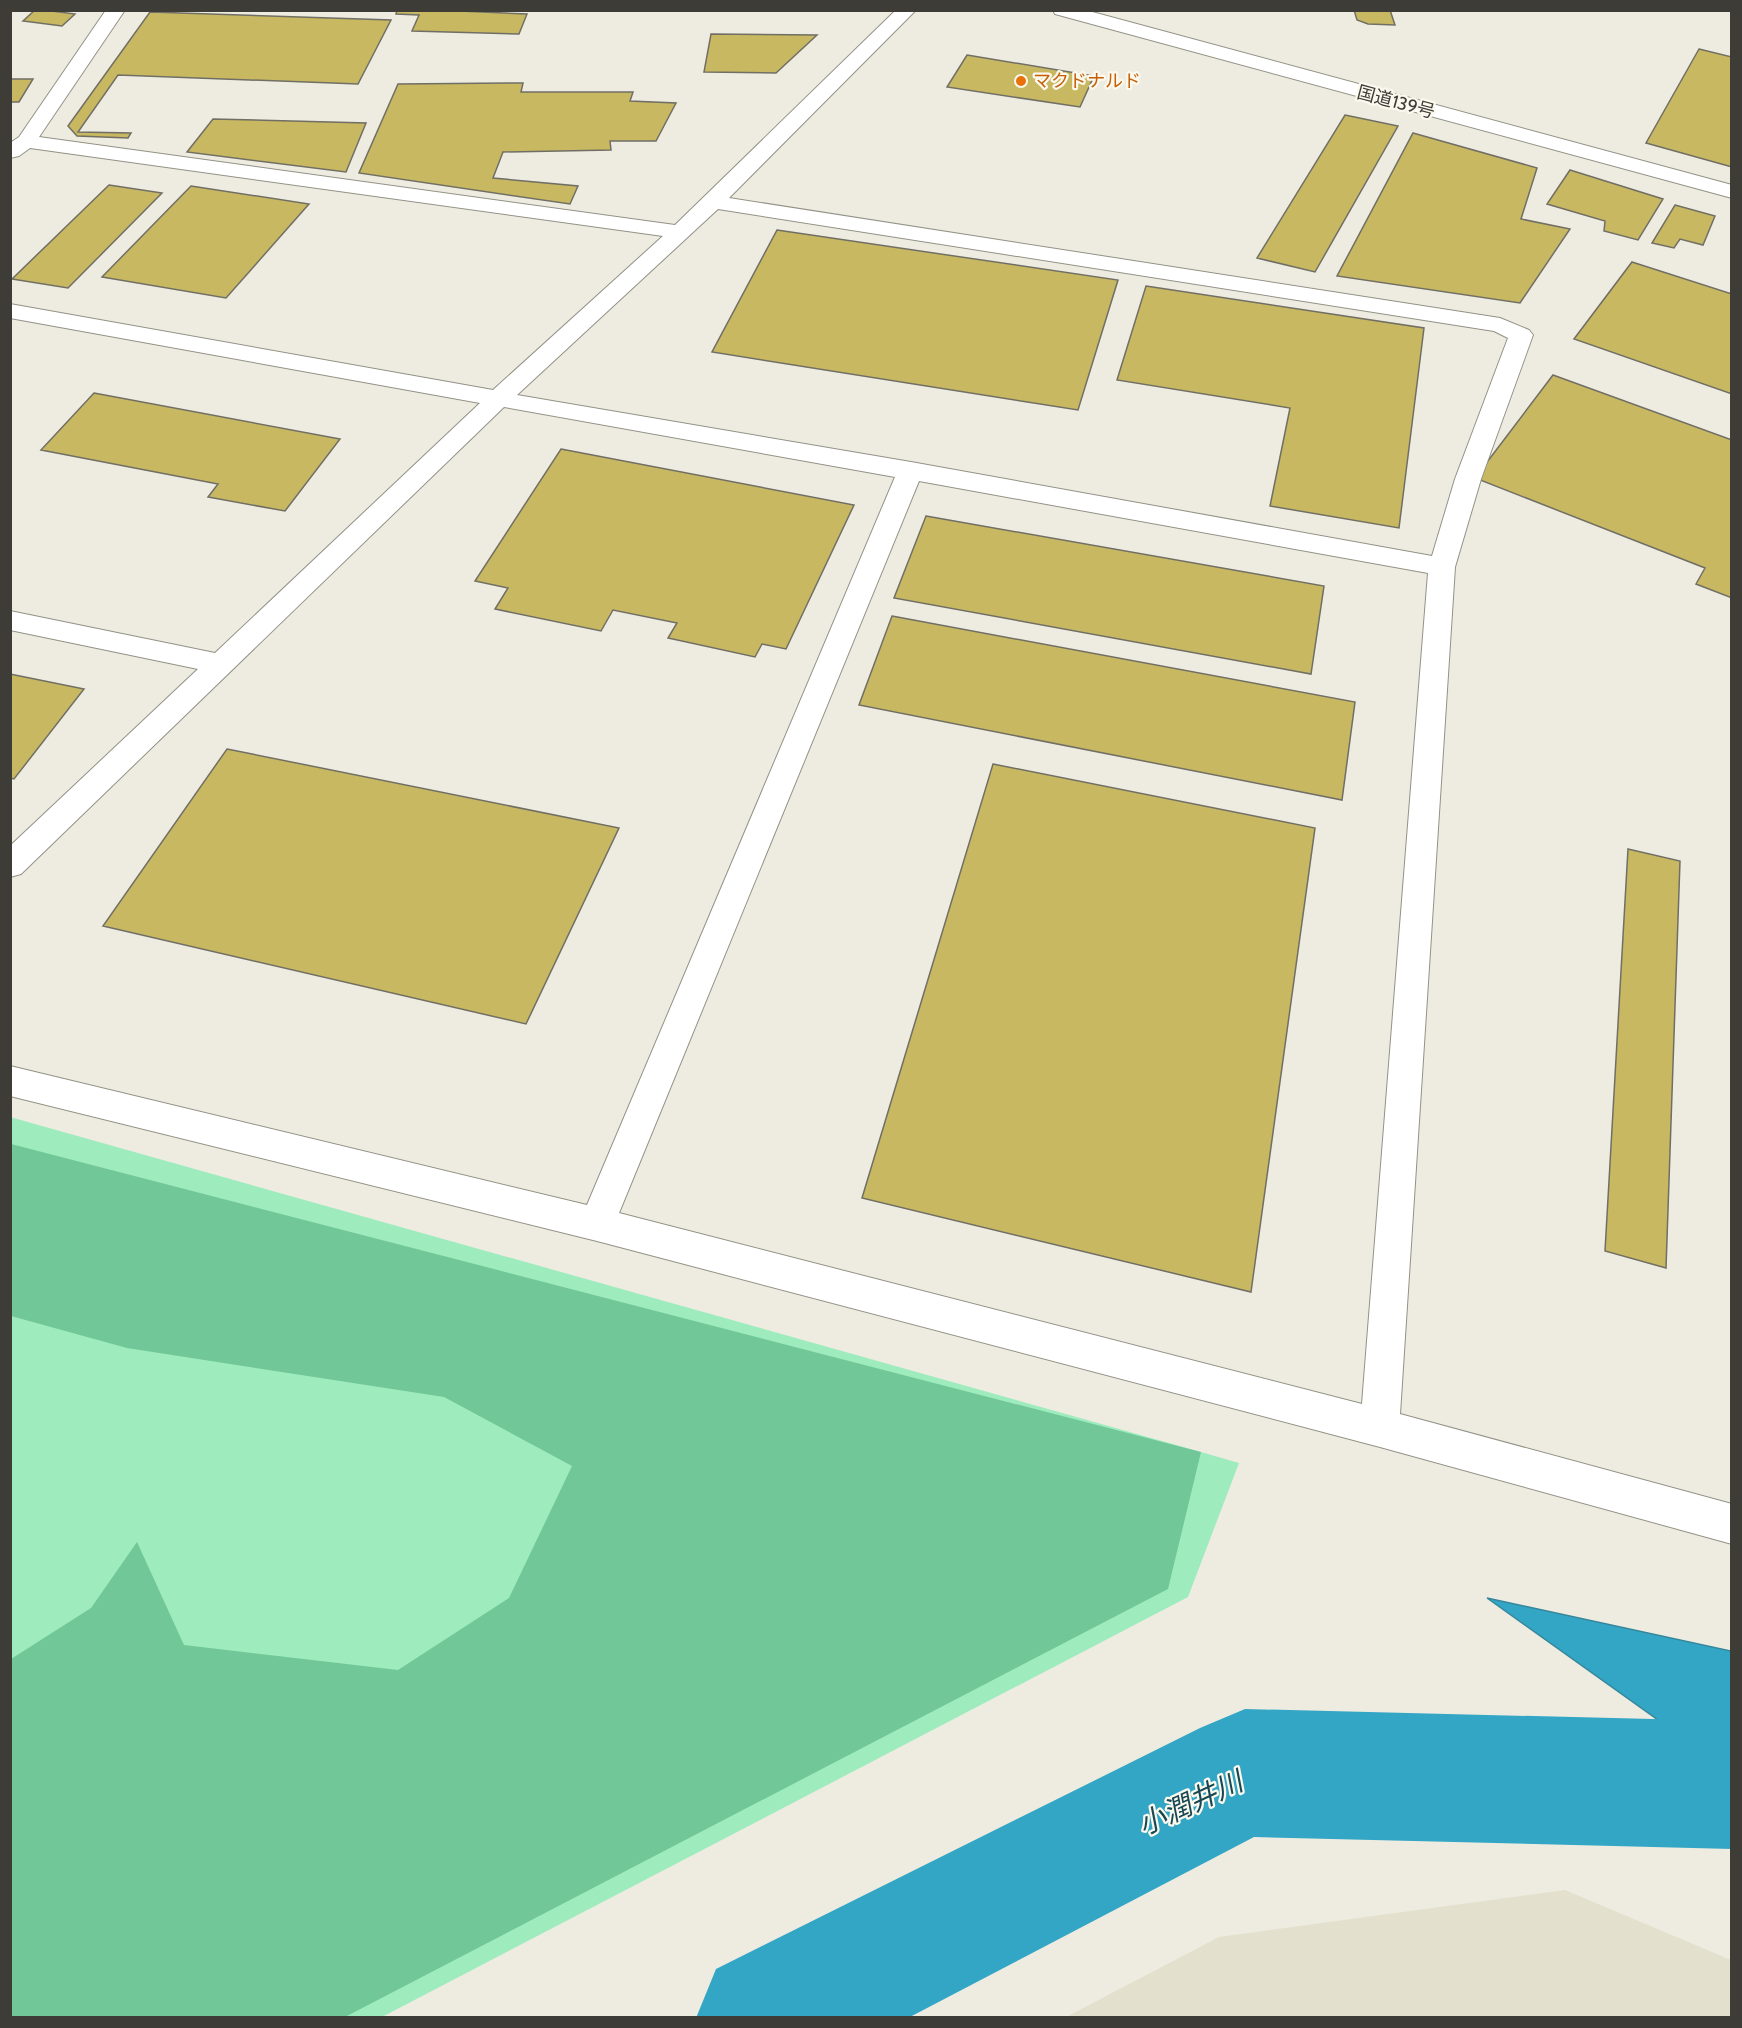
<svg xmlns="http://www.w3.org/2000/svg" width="1742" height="2028" viewBox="0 0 1742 2028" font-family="Cabin,'Noto Sans JP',sans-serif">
<rect width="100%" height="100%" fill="#eeece0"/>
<path fill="#e3e0cd" d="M 1565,1890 L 1731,1960 L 1731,2017 L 1066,2017 L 1219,1937 Z"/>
<path fill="#9eebbe" d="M 10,1117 L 1201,1452 L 1239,1463 L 1188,1597 L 382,2017 L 11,2017 Z"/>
<path fill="#71c797" d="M 11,1144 L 1201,1452 L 1168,1589 L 345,2017 L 11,2017 L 11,1659 L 91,1608 L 137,1542 L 184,1645 L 398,1670 L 509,1598 L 572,1466 L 444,1397 L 127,1348 L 11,1316 Z"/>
<path fill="#33a6c6" stroke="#36869b" stroke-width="1.5" d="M 1487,1598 L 1731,1651 L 1731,1772 Z"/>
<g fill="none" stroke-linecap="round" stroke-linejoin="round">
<path fill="#33a6c6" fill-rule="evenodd" d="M 1245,1709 L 1732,1721 L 1732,1849 L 1254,1837 L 908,2018 L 696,2018 L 716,1969 L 1200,1728 Z"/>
</g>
<path fill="#c7b861" stroke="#716f65" stroke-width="1.5" d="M 35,10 L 44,10 L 75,14 L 62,26 L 23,21 Z
M 397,10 L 437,10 L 527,14 L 519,34 L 412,31 L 419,15 L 396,14 Z
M 1354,10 L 1390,10 L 1395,25 L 1368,24 L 1357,20 Z
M 150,12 L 391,20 L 358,84 L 118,75 L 78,132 L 131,133 L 128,138 L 77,136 L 68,126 Z
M 711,34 L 817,35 L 776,73 L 704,72 Z
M 1699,49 L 1732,57 L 1732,167 L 1646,143 Z
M 967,55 L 1094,76 L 1080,107 L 947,87 Z
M 10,79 L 33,79 L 19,102 L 10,102 Z
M 523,83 L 521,92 L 633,92 L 630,101 L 676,103 L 656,141 L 610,141 L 611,150 L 503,152 L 493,178 L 578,186 L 570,204 L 359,173 L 398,84 Z
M 1345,115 L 1398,126 L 1315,272 L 1257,258 Z
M 213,119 L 366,123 L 346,172 L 187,152 Z
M 1413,133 L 1537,168 L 1521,219 L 1570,229 L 1520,303 L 1337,276 Z
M 1570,170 L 1663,199 L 1638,240 L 1604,231 L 1605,221 L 1547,204 Z
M 109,185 L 162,193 L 68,288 L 12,279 Z
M 191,186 L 309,204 L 226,298 L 102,277 Z
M 1675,205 L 1715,216 L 1703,245 L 1680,239 L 1674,248 L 1652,243 Z
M 777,230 L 1118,280 L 1078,410 L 712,352 Z
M 1632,262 L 1732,294 L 1732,394 L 1574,339 Z
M 1146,286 L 1424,328 L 1399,528 L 1270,506 L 1290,408 L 1117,380 Z
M 1553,375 L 1732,440 L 1732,598 L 1696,584 L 1705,568 L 1475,478 Z
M 94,393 L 340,439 L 285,511 L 208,497 L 218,484 L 41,450 Z
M 561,449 L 854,505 L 786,649 L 762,644 L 755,657 L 668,638 L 677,623 L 613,610 L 601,631 L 495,609 L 508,588 L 475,581 Z
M 926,516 L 1324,586 L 1311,674 L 894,598 Z
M 892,616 L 1355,702 L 1342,800 L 859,705 Z
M 10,674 L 84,689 L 14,779 L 10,778 Z
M 227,749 L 619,828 L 526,1024 L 103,926 Z
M 993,764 L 1315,828 L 1251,1292 L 862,1198 Z
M 1628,849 L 1680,861 L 1666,1268 L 1605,1251 Z"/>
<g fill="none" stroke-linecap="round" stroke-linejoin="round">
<defs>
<path id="minor" d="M 106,10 L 125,10 L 39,137 L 675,225 L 896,10 L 916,10 L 729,198 L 1500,318 L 1529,330 L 1533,335 L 1481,479 L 1455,567 L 1400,1414 L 1732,1504 L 1732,1544 L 1380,1447 L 597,1241 L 10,1096 L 10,1066 L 587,1205 L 895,477 L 504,407 L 21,874 L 10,877 L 10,846 L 198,669 L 10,630 L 10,611 L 215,653 L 480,403 L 10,318 L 10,304 L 493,390 L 663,236 L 30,148 L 19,156 L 10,158 L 10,143 L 19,137 ZM 718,209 L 1494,331 L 1508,338 L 1455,479 L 1432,556 L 911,462 L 517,395 ZM 919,481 L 1428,573 L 1362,1404 L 619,1213 Z"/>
<path id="highway" d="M 1053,10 L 1085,10 L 1732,185 L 1732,198 L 1055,14 Z"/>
</defs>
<use href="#minor" stroke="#939287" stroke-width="2"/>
<use href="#highway" stroke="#939287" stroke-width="2"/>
<use href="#minor" fill="#fff" fill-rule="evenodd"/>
<use href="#highway" fill="#fff" fill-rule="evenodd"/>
</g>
<circle fill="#e8710a" stroke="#fbf9ed" stroke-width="2" cx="1021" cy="81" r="6"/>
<g text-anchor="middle" stroke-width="4.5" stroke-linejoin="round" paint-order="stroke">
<g font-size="18" fill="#c56008" stroke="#fbf9ed" text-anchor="start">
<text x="1033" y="87">マクドナルド</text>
</g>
<g font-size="18" fill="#3d3c37" stroke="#fbf9ed">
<text transform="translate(1396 102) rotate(15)" y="6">国道139号</text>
</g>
<g font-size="28" font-style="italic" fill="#174755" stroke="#fbf9ed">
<text transform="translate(1190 1803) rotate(-25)" y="10">小潤井川</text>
</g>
</g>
<rect width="1742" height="2028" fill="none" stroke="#3d3c37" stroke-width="24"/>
</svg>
